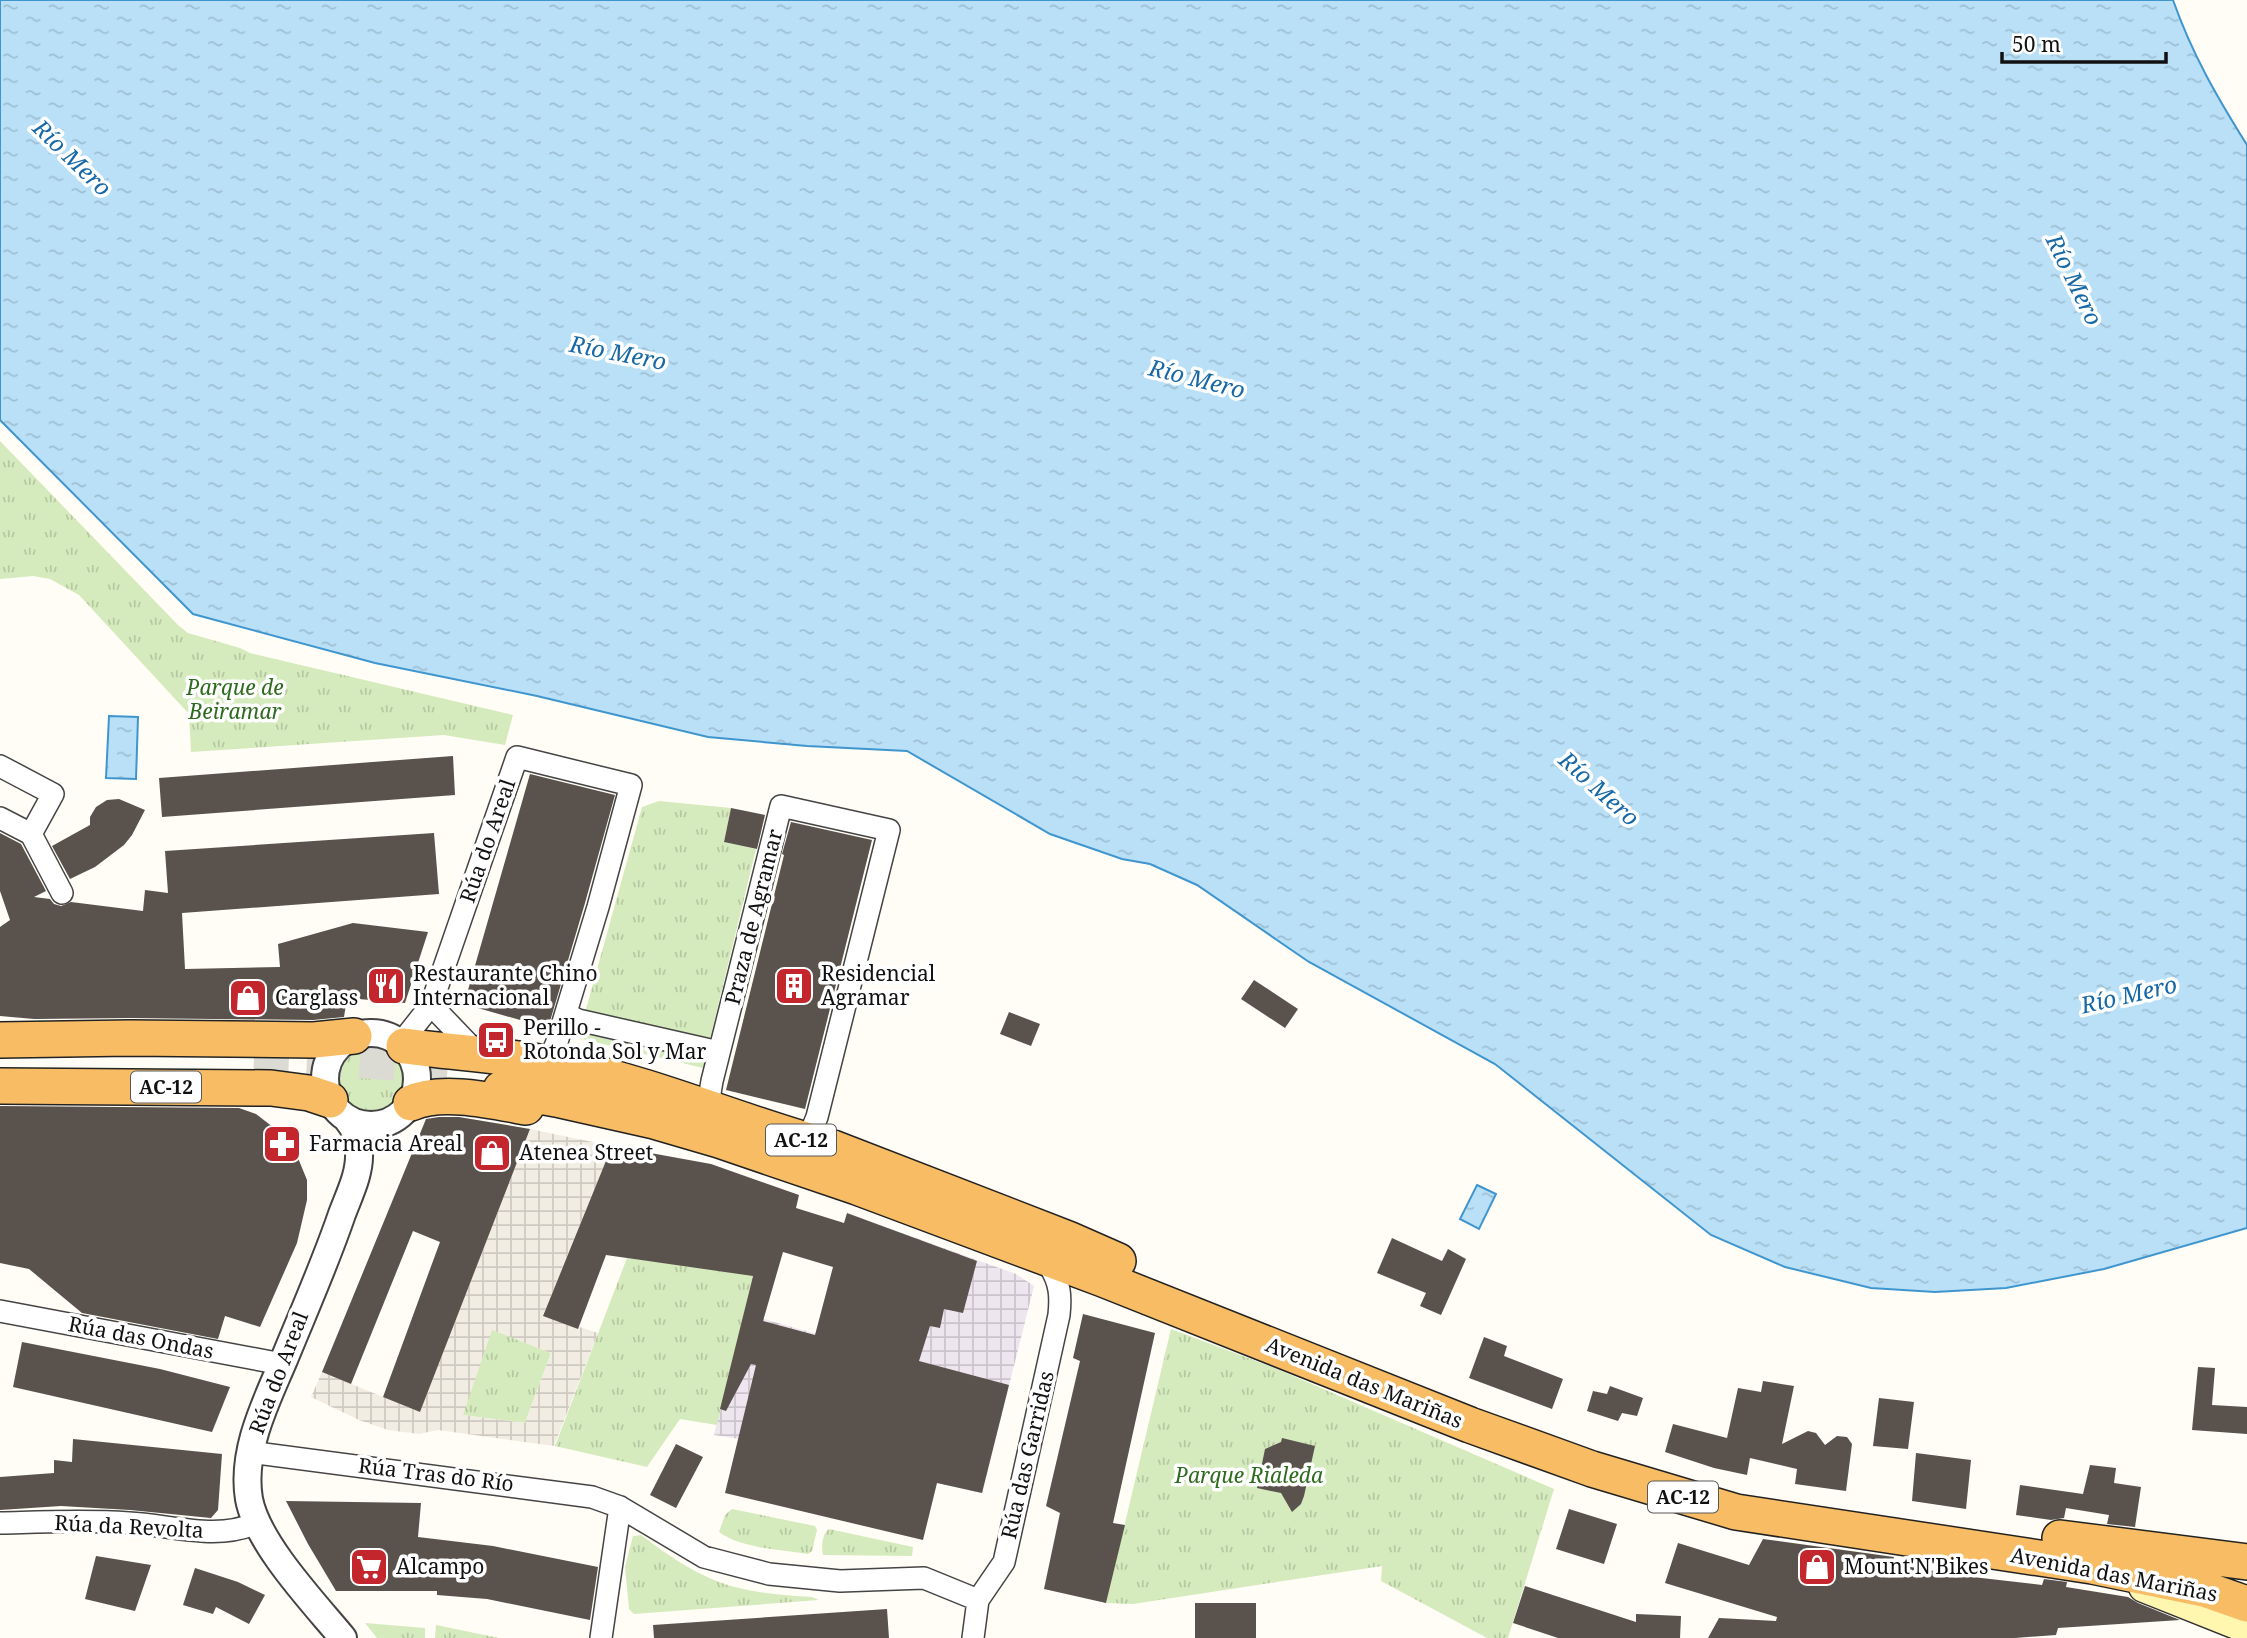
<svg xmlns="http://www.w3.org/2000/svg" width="2247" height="1638" viewBox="0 0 2247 1638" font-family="'Noto Serif',serif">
<defs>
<pattern id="industrial-grid" width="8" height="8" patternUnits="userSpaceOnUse" patternTransform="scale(1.75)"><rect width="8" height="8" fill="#eee6ef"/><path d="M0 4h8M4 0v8" fill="none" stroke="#cbc4cc"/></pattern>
<pattern id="grass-tufts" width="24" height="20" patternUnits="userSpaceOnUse" patternTransform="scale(1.75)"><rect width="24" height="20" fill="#d5ebbd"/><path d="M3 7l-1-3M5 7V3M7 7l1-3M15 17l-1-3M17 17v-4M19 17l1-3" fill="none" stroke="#b6c8a1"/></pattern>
<pattern id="plaza-grid" width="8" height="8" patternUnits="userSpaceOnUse" patternTransform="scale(1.75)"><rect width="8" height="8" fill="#f1ede2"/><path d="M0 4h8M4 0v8" fill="none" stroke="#cecac1"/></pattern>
<pattern id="water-ripples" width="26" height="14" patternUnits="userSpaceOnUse" patternTransform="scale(1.75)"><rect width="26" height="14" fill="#b9e0f7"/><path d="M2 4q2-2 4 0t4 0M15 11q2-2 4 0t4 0" fill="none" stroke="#9ebfd3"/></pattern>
</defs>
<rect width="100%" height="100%" fill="#fffdf5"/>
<path fill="url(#industrial-grid)" d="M 891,1229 L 1016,1274 L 1034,1286 L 982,1493 L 740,1439 L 714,1435 L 743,1313 L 859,1346 Z"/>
<path fill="url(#grass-tufts)" d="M 0,441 L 179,626 L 188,633 L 240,648 L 250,653 L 513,715 L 505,745 L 444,735 L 191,752 L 189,714 L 79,595 L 50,579 L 33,576 L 0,579 Z
M 659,801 L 731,808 L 724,842 L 756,849 L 703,1068 L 578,1038 L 642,807 Z
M336 1078a36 36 0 1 1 72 0a36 36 0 1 1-72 0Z
M 627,1258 L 753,1275 L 717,1425 L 680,1419 L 647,1467 L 555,1446 Z
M 492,1329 L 551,1353 L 525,1423 L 462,1415 Z
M 1171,1329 L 1277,1369 L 1554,1489 L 1508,1638 L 1487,1638 L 1381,1581 L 1382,1566 L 1133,1604 L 1106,1603 Z
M 732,1509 L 815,1526 L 817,1530 L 812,1551 L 808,1554 C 782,1550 740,1548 719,1532 L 725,1515 Z
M 829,1529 L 913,1547 L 912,1556 L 823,1555 C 821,1547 822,1534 829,1529 Z
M 641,1535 C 661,1550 682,1565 705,1576 C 738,1592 776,1595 812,1597 L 819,1600 L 634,1614 L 629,1609 L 625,1567 L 633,1536 Z
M 365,1623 L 425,1628 L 425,1638 L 377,1638 Z
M 436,1625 L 499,1638 L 435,1638 Z"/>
<path fill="url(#plaza-grid)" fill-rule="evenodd" d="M 530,1129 L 612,1146 L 543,1315 L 598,1333 L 554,1446 L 438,1430 L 419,1434 L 388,1430 L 359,1420 L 311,1397 L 322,1372 L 420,1412 ZM 492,1330 L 551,1353 L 525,1423 L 463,1415 Z"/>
<path fill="url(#water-ripples)" stroke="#3f96cf" stroke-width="2" d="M 0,0 L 2173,0 C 2192,54 2217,97 2247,145 L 2247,1228 L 2104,1269 L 2006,1288 L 1935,1292 L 1871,1288 L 1785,1267 L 1711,1235 L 1495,1064 L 1309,962 L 1197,885 L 1150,864 L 1122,859 L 1050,834 L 907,751 L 807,746 L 708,737 L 537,696 L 375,663 L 193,614 L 0,420 Z
M 109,716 L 138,717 L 136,779 L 106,778 Z
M 1477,1185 L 1496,1194 L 1479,1229 L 1460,1219 Z"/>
<path fill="#5a524d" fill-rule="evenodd" d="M 453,756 L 455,795 L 162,817 L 159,778 Z
M 530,774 L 615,795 L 585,903 L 548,1028 L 464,1004 Z
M 119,799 L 145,810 L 132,835 L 124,845 L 95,867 L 70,879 L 52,846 L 90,825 L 90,817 L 96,807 L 107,800 Z
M 731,808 L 765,815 L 757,849 L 724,842 Z
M 791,822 L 872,840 L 805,1109 L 726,1090 L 784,855 L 782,854 Z
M 0,833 L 21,844 L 46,891 L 34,897 L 50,899 L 54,904 L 61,906 L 71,902 L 143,911 L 145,890 L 168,893 L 165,851 L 434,833 L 439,894 L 182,913 L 185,969 L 280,967 L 278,944 L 353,923 L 428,932 L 405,1003 L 347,998 L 344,1017 L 313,1020 L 130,1018 L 34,1019 L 0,1016 L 0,927 L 10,920 L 0,891 Z
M 1254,980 L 1298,1009 L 1285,1028 L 1241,999 Z
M 1009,1012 L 1040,1024 L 1031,1046 L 1000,1034 Z
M 0,1106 L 239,1108 L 256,1114 L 282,1134 L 298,1158 L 307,1180 L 307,1200 L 297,1243 L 260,1327 L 225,1316 L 218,1339 L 82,1313 L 29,1269 L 0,1263 Z
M 439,1117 L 459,1117 L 530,1129 L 420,1412 L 383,1397 L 440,1242 L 413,1231 L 351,1384 L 322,1372 L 426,1119 Z
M 612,1146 L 711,1164 L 799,1195 L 796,1208 L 844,1223 L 847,1213 L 977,1261 L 963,1313 L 944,1309 L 940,1328 L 930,1326 L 919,1361 L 1009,1385 L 982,1493 L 937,1483 L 923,1540 L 725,1493 L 756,1365 L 751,1364 L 726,1411 L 720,1409 L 753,1276 L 606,1255 L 578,1329 L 543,1316 ZM 783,1252 L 833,1267 L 815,1335 L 763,1321 Z
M 1392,1238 L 1442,1261 L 1448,1249 L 1466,1259 L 1441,1315 L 1420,1306 L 1426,1293 L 1377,1273 Z
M 1083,1314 L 1155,1333 L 1113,1523 L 1125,1525 L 1106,1603 L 1044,1589 L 1060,1513 L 1046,1506 L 1080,1361 L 1073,1358 Z
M 1484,1337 L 1507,1346 L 1504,1356 L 1563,1379 L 1552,1409 L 1469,1378 Z
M 22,1342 L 160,1369 L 230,1387 L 212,1432 L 13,1387 Z
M 2198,1367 L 2215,1368 L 2212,1405 L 2247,1407 L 2247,1434 L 2192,1430 Z
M 1763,1381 L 1794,1386 L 1782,1444 L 1808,1431 L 1816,1433 L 1825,1445 L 1837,1436 L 1847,1437 L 1852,1444 L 1846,1491 L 1795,1484 L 1797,1469 L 1750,1458 L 1747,1475 L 1714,1468 L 1665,1452 L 1673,1424 L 1727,1438 L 1738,1388 L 1761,1392 Z
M 1610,1386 L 1643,1398 L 1637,1416 L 1622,1413 L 1618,1421 L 1587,1411 L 1593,1391 L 1607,1394 Z
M 1879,1398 L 1914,1402 L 1908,1449 L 1873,1446 Z
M 1282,1438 L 1315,1446 L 1304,1496 L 1301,1504 L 1292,1512 L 1281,1493 L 1257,1488 L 1265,1449 L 1281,1442 Z
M 73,1439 L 222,1454 L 218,1510 L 211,1518 L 130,1510 L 61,1506 L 0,1510 L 0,1477 L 54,1473 L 54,1460 L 72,1462 Z
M 676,1444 L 703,1457 L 676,1508 L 650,1495 Z
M 1916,1453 L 1971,1460 L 1966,1509 L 1912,1501 Z
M 2090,1465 L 2116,1468 L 2114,1483 L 2141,1487 L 2135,1527 L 2107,1524 L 2109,1515 L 2066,1508 L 2064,1518 L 2051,1520 L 2016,1515 L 2020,1485 L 2083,1494 Z
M 286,1501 L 421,1503 L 418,1537 L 493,1546 L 598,1567 L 590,1620 L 487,1599 L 437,1595 L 437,1591 L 336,1591 L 308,1544 Z
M 1569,1509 L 1617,1524 L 1604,1564 L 1556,1549 Z
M 1763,1539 L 1894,1557 L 1893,1564 L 1964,1576 L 2042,1585 L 2044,1579 L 2067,1582 L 2066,1587 L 2128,1597 L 2138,1603 L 2180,1620 L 2058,1628 L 2056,1635 L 2015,1638 L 1708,1638 L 1719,1618 L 1776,1621 L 1777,1617 L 1665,1583 L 1678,1543 L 1749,1565 Z
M 96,1556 L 151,1565 L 135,1611 L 85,1599 Z
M 195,1568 L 238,1582 L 265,1595 L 249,1624 L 216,1607 L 213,1614 L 183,1605 Z
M 1525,1586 L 1636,1622 L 1636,1614 L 1681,1616 L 1680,1638 L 1558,1638 L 1513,1623 Z
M 1195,1603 L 1256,1603 L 1256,1638 L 1195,1638 Z
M 887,1609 L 889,1638 L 654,1638 L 653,1625 Z"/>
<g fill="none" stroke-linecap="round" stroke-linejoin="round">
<path stroke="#dbdad3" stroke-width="35" stroke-dasharray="35 18" stroke-linecap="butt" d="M 254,1056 L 353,1060 L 450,1067"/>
<defs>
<path id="minor" d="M 0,766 L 53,794 L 31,834 L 0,818
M 31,834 L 62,893
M 431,1005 L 478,1054
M 566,1014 L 578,1020 L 719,1052
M 401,1043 L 431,1005 L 517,757 L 631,785 L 598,907 L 557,1042 L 553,1051 L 538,1062
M 713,1110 L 710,1093 L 712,1081 L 781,806 L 889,830 L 817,1117 L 812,1129 L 800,1140
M 0,1311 L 282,1364
M 249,1452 L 592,1497 L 620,1507 L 704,1557 L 769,1574 L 840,1581 L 924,1578 L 978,1600
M 0,1523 C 43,1522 86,1520 129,1523 C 171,1525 217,1541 256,1523
M 601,1638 L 620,1507
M 973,1638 L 978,1600 L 1004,1562 L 1059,1315 C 1061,1296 1060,1283 1050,1267"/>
<path id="tertiary" d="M325 1079a46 46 0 1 1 92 0a46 46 0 1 1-92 0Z
M 343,1638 C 314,1603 257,1543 249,1499 C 241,1452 265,1404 283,1362 C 303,1313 325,1264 342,1214 C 349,1195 360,1174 359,1153 C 359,1141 355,1128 347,1119"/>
<path id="secondary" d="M 2144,1587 L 2247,1628"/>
<path id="trunk" d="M 0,1040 L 130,1038 L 314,1040 L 354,1036
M 404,1046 C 458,1053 514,1056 568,1067 C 658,1086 744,1124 833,1148 L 1068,1239 L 1118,1261
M 0,1086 L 271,1088 L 309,1093 L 330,1100
M 501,1089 L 556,1099 L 654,1121 L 719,1140 L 857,1187 L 1103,1279 L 1470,1425 L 1592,1469 L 1736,1512 L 2092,1566 L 2204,1589 L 2247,1604
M 411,1103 C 442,1089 493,1101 526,1107
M 2060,1538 L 2247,1562"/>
</defs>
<use href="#minor" stroke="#444" stroke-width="24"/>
<use href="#tertiary" stroke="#444" stroke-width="30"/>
<use href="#secondary" stroke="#333" stroke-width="33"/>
<use href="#trunk" stroke="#222" stroke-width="38"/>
<use href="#minor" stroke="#fff" stroke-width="21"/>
<use href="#tertiary" stroke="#fff" stroke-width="26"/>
<use href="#secondary" stroke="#fff6b0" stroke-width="30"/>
<use href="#trunk" stroke="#f7bc64" stroke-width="35"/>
</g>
<defs>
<symbol id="restaurant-square" viewBox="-11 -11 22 22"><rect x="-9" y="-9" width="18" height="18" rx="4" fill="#c4262e" stroke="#fff"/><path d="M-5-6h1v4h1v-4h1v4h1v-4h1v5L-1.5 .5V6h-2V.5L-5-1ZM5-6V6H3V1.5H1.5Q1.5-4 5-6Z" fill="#fff"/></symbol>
<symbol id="building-square" viewBox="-11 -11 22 22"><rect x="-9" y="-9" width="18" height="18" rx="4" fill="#c4262e" stroke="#fff"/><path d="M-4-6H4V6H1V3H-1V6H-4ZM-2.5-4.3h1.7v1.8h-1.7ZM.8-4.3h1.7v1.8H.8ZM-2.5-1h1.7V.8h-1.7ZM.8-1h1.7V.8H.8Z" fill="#fff"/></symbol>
<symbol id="shop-square" viewBox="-11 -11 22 22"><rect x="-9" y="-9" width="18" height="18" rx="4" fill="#c4262e" stroke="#fff"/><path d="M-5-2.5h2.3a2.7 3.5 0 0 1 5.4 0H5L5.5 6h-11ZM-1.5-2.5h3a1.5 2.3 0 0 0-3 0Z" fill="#fff"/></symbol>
<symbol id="bus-square" viewBox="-11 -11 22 22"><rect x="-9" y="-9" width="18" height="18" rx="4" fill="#c4262e" stroke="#fff"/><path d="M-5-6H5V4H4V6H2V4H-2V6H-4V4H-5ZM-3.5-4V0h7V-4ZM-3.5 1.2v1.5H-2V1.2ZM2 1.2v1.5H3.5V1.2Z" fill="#fff"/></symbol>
<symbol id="pharmacy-square" viewBox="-11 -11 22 22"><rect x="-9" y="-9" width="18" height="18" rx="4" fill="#c4262e" stroke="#fff"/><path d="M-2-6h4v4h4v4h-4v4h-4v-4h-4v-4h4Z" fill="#fff"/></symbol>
<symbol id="supermarket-square" viewBox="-11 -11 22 22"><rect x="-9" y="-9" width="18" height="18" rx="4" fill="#c4262e" stroke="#fff"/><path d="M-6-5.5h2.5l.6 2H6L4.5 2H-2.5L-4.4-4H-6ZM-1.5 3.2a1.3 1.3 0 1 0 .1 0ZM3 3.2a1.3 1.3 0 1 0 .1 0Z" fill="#fff"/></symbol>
</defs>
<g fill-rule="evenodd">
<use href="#restaurant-square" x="364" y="964" width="44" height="44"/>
<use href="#building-square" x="772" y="964" width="44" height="44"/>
<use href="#shop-square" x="226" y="976" width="44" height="44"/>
<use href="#bus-square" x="474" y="1018" width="44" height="44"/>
<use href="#pharmacy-square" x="260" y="1122" width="44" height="44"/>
<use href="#shop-square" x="470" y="1131" width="44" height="44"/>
<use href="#supermarket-square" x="347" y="1545" width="44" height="44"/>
<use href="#shop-square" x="1795" y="1545" width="44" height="44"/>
</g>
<g text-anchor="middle" stroke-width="7" stroke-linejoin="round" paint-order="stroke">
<g fill="#fff" stroke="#585858" stroke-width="2">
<rect x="131" y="1071.5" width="70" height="31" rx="5"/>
<rect x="766" y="1124.5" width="70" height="31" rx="5"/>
<rect x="1648" y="1481.5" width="70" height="31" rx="5"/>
</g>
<g font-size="19" font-weight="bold" fill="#111">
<text x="166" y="1094">AC-12</text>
<text x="801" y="1147">AC-12</text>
<text x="1683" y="1504">AC-12</text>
</g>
<g font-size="21" font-style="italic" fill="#2f6b1f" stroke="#fff">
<text x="235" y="695">Parque de<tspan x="235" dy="24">Beiramar</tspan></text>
<text x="1249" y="1483">Parque Rialeda</text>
</g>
<g font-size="21" fill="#111" stroke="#fff">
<text transform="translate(488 841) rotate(-71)" y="7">Rúa do Areal</text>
<text transform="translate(754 917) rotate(-76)" y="7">Praza de Agramar</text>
<text transform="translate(141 1338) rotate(11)" y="7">Rúa das Ondas</text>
<text transform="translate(279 1373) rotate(-69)" y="7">Rúa do Areal</text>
<text transform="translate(1364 1383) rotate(22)" y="7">Avenida das Mariñas</text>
<text transform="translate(1028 1455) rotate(-77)" y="7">Rúa das Garridas</text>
<text transform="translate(436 1475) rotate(7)" y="7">Rúa Tras do Río</text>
<text transform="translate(129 1527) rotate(3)" y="7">Rúa da Revolta</text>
<text transform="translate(2114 1575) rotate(11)" y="7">Avenida das Mariñas</text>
</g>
<g font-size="21" fill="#111" stroke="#fff" text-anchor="start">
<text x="413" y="981">Restaurante Chino<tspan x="413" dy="24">Internacional</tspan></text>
<text x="821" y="981">Residencial<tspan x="821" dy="24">Agramar</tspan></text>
<text x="275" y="1005">Carglass</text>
<text x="523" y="1035">Perillo -<tspan x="523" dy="24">Rotonda Sol y Mar</tspan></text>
<text x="309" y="1151">Farmacia Areal</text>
<text x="519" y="1160">Atenea Street</text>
<text x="396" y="1574">Alcampo</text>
<text x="1844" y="1574">Mount'N'Bikes</text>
</g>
<g font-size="23" font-style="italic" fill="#1768a6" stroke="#fff">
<text transform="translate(72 158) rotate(44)" y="8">Río Mero</text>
<text transform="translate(2074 280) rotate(64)" y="8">Río Mero</text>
<text transform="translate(618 353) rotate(11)" y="8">Río Mero</text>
<text transform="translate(1197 379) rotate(14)" y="8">Río Mero</text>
<text transform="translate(1599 789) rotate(42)" y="8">Río Mero</text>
<text transform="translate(2129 995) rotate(-13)" y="8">Río Mero</text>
</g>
</g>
<path d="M2002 52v10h164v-10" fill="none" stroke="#111111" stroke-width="3.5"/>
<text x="2012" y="52" font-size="21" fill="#111111" stroke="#ffffff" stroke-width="5" paint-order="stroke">50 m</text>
</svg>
